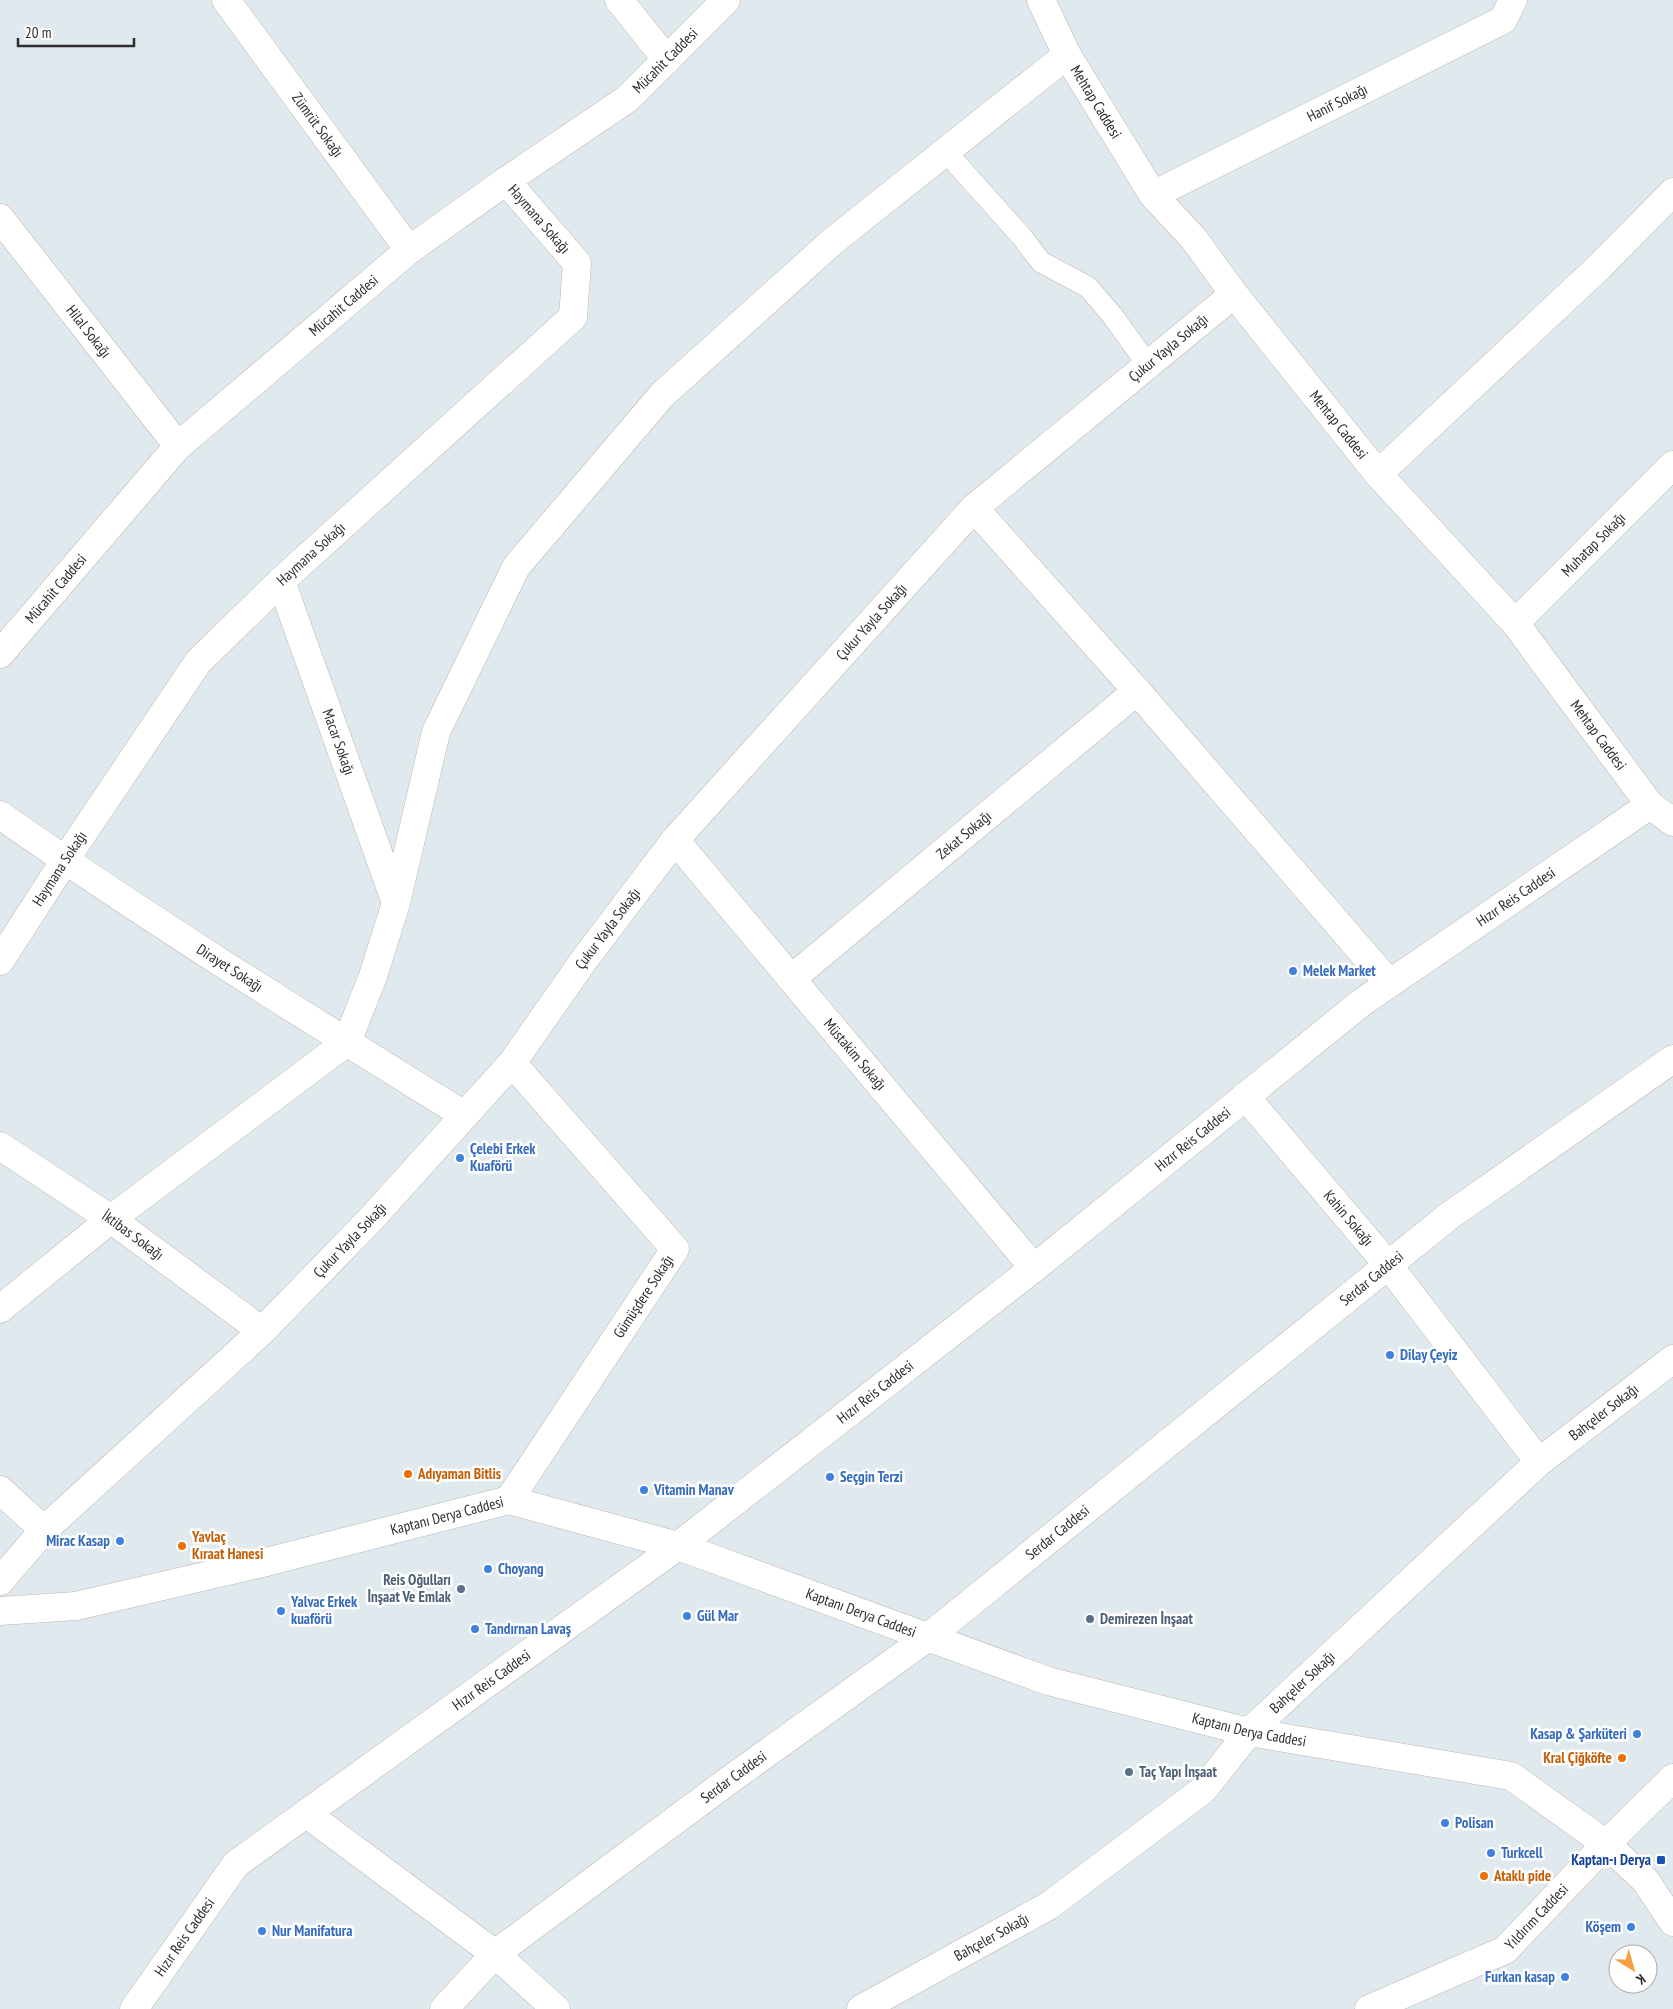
<svg xmlns="http://www.w3.org/2000/svg" width="1673" height="2009" viewBox="0 0 1673 2009" font-family="'PT Sans Narrow',sans-serif">
<rect width="100%" height="100%" fill="#e0eaee"/>
<g fill="none" stroke-linecap="round" stroke-linejoin="round">
<defs>
<path id="service" d="M 946,152 L 1022,237 L 1041,262 L 1088,287 L 1112,315 L 1148,365"/>
<g id="minor">
<path id="s1" d="M 226,0 L 409,250"/>
<path d="M 619,0 L 667,60"/>
<path id="s2" d="M 1041,0 L 1067,55 L 1153,195 L 1194,239 L 1234,294 L 1378,474 L 1515,623 L 1650,805 L 1673,822"/>
<path id="s3" d="M 1153,195 L 1503,20 L 1513,0"/>
<path id="s4" d="M 0,218 L 178,446"/>
<path d="M 1378,474 L 1599,267 L 1673,192"/>
<path d="M 974,508 L 1137,691 L 1389,983"/>
<path id="s5" d="M 281,581 L 396,903"/>
<path id="s6" d="M 1515,623 L 1673,465"/>
<path id="s7" d="M 0,654 L 178,446 L 409,250 L 506,181 L 627,99 L 726,0"/>
<path id="s8" d="M 0,815 C 151,921 308,1018 464,1115"/>
<path id="s9" d="M 675,840 L 1034,1268"/>
<path id="s10" d="M 0,961 L 65,860 L 198,662 L 281,581 L 573,317 L 577,263 L 506,181"/>
<path id="s11" d="M 791,979 L 1137,691"/>
<path id="s12" d="M 1245,1096 L 1389,1266 L 1539,1462"/>
<path id="s13" d="M 0,1146 L 111,1219 L 262,1331"/>
<path d="M 0,1309 L 111,1219 L 347,1042 L 373,976 L 396,903 L 436,732 L 516,567 L 662,395 L 833,241 L 1067,55"/>
<path d="M 0,1490 L 44,1530"/>
<path id="s14" d="M 509,1500 L 675,1249 L 512,1063"/>
<path id="s15" d="M 0,1581 L 44,1530 L 262,1331 L 370,1220 L 512,1063 L 584,960 L 675,840 L 974,508 L 1234,294"/>
<path d="M 307,1814 L 495,1954 L 556,2009"/>
<path id="s16" d="M 134,2009 L 236,1864 L 678,1546 L 1034,1268 L 1361,1003 L 1650,805"/>
<path id="s17" d="M 444,2009 L 495,1954 L 728,1781 L 927,1638 L 1449,1216 L 1673,1059"/>
<path id="s18" d="M 861,2009 L 1050,1905 L 1203,1790 L 1249,1732 L 1539,1462 L 1673,1359"/>
<path id="s19" d="M 1369,2009 L 1505,1950 L 1606,1844 L 1673,1778"/>
</g>
<g id="tertiary">
<path id="s20" d="M 0,1611 L 76,1606 L 266,1562 L 509,1500 L 678,1546 L 1048,1681 L 1249,1732 L 1511,1776 L 1606,1844 L 1645,1880 L 1673,1922"/>
</g>
</defs>
<use href="#service" stroke="#bdb6b0" stroke-width="22"/>
<use href="#minor" stroke="#bdb6b0" stroke-width="29"/>
<use href="#tertiary" stroke="#bdb6b0" stroke-width="29"/>
<use href="#service" stroke="#fff" stroke-width="21"/>
<use href="#minor" stroke="#fff" stroke-width="28"/>
<use href="#tertiary" stroke="#fff" stroke-width="28"/>
</g>
<g fill="#3f7fe0" stroke="#fff" stroke-width="2">
<circle cx="1293" cy="971" r="5"/>
<circle cx="460" cy="1158" r="5"/>
<circle cx="1390" cy="1355" r="5"/>
<circle cx="830" cy="1477" r="5"/>
<circle cx="644" cy="1490" r="5"/>
<circle cx="120" cy="1541" r="5"/>
<circle cx="488" cy="1569" r="5"/>
<circle cx="281" cy="1611" r="5"/>
<circle cx="687" cy="1616" r="5"/>
<circle cx="475" cy="1629" r="5"/>
<circle cx="1637" cy="1734" r="5"/>
<circle cx="1445" cy="1823" r="5"/>
<circle cx="1491" cy="1853" r="5"/>
<circle cx="1631" cy="1927" r="5"/>
<circle cx="262" cy="1931" r="5"/>
<circle cx="1565" cy="1977" r="5"/>
</g>
<g fill="#e8710a" stroke="#fff" stroke-width="2">
<circle cx="408" cy="1474" r="5"/>
<circle cx="182" cy="1546" r="5"/>
<circle cx="1622" cy="1758" r="5"/>
<circle cx="1484" cy="1876" r="5"/>
</g>
<g fill="#5c6f8a" stroke="#fff" stroke-width="2">
<circle cx="461" cy="1589" r="5"/>
<circle cx="1090" cy="1619" r="5"/>
<circle cx="1129" cy="1772" r="5"/>
</g>
<rect fill="#1a4fb4" stroke="#fff" stroke-width="2" x="1656" y="1855" width="10" height="10" rx="2.5"/>
<g text-anchor="middle" stroke-width="5" stroke-linejoin="round" paint-order="stroke">
<g font-size="15" fill="#2d2d2d" stroke="#fff">
<text dy="5" stroke="none"><textPath href="#s7" startOffset="896">Mücahit Caddesi</textPath></text>
<text dy="5" stroke="none"><textPath href="#s2" startOffset="116">Mehtap Caddesi</textPath></text>
<text dy="5" stroke="none"><textPath href="#s3" startOffset="206">Hanif Sokağı</textPath></text>
<text dy="5" stroke="none"><textPath href="#s1" startOffset="155">Zümrüt Sokağı</textPath></text>
<text transform="translate(539 219) rotate(49)" y="5">Haymana Sokağı</text>
<text dy="5" stroke="none"><textPath href="#s7" startOffset="491">Mücahit Caddesi</textPath></text>
<text dy="5" stroke="none"><textPath href="#s4" startOffset="144">Hilal Sokağı</textPath></text>
<text dy="5" stroke="none"><textPath href="#s15" startOffset="1704">Çukur Yayla Sokağı</textPath></text>
<text dy="5" stroke="none"><textPath href="#s2" startOffset="521">Mehtap Caddesi</textPath></text>
<text dy="5" stroke="none"><textPath href="#s6" startOffset="111">Muhatap Sokağı</textPath></text>
<text dy="5" stroke="none"><textPath href="#s10" startOffset="515">Haymana Sokağı</textPath></text>
<text dy="5" stroke="none"><textPath href="#s7" startOffset="86">Mücahit Caddesi</textPath></text>
<text dy="5" stroke="none"><textPath href="#s15" startOffset="1299">Çukur Yayla Sokağı</textPath></text>
<text dy="5" stroke="none"><textPath href="#s2" startOffset="926">Mehtap Caddesi</textPath></text>
<text dy="5" stroke="none"><textPath href="#s5" startOffset="171">Macar Sokağı</textPath></text>
<text dy="5" stroke="none"><textPath href="#s11" startOffset="225">Zekat Sokağı</textPath></text>
<text dy="5" stroke="none"><textPath href="#s10" startOffset="110">Haymana Sokağı</textPath></text>
<text dy="5" stroke="none"><textPath href="#s16" startOffset="1782">Hızır Reis Caddesi</textPath></text>
<text dy="5" stroke="none"><textPath href="#s15" startOffset="894">Çukur Yayla Sokağı</textPath></text>
<text dy="5" stroke="none"><textPath href="#s8" startOffset="276">Dirayet Sokağı</textPath></text>
<text dy="5" stroke="none"><textPath href="#s9" startOffset="280">Müstakim Sokağı</textPath></text>
<text dy="5" stroke="none"><textPath href="#s16" startOffset="1378">Hızır Reis Caddesi</textPath></text>
<text dy="5" stroke="none"><textPath href="#s12" startOffset="160">Kahin Sokağı</textPath></text>
<text dy="5" stroke="none"><textPath href="#s13" startOffset="160">İktibas Sokağı</textPath></text>
<text dy="5" stroke="none"><textPath href="#s15" startOffset="489">Çukur Yayla Sokağı</textPath></text>
<text dy="5" stroke="none"><textPath href="#s17" startOffset="1182">Serdar Caddesi</textPath></text>
<text dy="5" stroke="none"><textPath href="#s14" startOffset="244">Gümüşdere Sokağı</textPath></text>
<text dy="5" stroke="none"><textPath href="#s16" startOffset="972">Hızır Reis Caddesi</textPath></text>
<text dy="5" stroke="none"><textPath href="#s18" startOffset="959">Bahçeler Sokağı</textPath></text>
<text dy="5" stroke="none"><textPath href="#s20" startOffset="458">Kaptanı Derya Caddesi</textPath></text>
<text dy="5" stroke="none"><textPath href="#s17" startOffset="778">Serdar Caddesi</textPath></text>
<text dy="5" stroke="none"><textPath href="#s20" startOffset="892">Kaptanı Derya Caddesi</textPath></text>
<text dy="5" stroke="none"><textPath href="#s16" startOffset="492">Hızır Reis Caddesi</textPath></text>
<text dy="5" stroke="none"><textPath href="#s18" startOffset="554">Bahçeler Sokağı</textPath></text>
<text dy="5" stroke="none"><textPath href="#s20" startOffset="1298">Kaptanı Derya Caddesi</textPath></text>
<text dy="5" stroke="none"><textPath href="#s17" startOffset="372">Serdar Caddesi</textPath></text>
<text dy="5" stroke="none"><textPath href="#s19" startOffset="194">Yıldırım Caddesi</textPath></text>
<text dy="5" stroke="none"><textPath href="#s16" startOffset="88">Hızır Reis Caddesi</textPath></text>
<text dy="5" stroke="none"><textPath href="#s18" startOffset="149">Bahçeler Sokağı</textPath></text>
</g>
<g font-size="15" font-weight="bold" fill="#366cbe" stroke="#fff" text-anchor="start">
<text x="1303" y="976">Melek Market</text>
<text x="470" y="1154">Çelebi Erkek<tspan x="470" dy="17">Kuaförü</tspan></text>
<text x="1400" y="1360">Dilay Çeyiz</text>
<text x="840" y="1482">Seçgin Terzi</text>
<text x="654" y="1495">Vitamin Manav</text>
<text x="110" y="1546" text-anchor="end">Mirac Kasap</text>
<text x="498" y="1574">Choyang</text>
<text x="291" y="1607">Yalvac Erkek<tspan x="291" dy="17">kuaförü</tspan></text>
<text x="697" y="1621">Gül Mar</text>
<text x="485" y="1634">Tandırnan Lavaş</text>
<text x="1627" y="1739" text-anchor="end">Kasap &amp; Şarküteri</text>
<text x="1455" y="1828">Polisan</text>
<text x="1501" y="1858">Turkcell</text>
<text x="1621" y="1932" text-anchor="end">Köşem</text>
<text x="272" y="1936">Nur Manifatura</text>
<text x="1555" y="1982" text-anchor="end">Furkan kasap</text>
</g>
<g font-size="15" font-weight="bold" fill="#c56008" stroke="#fff" text-anchor="start">
<text x="418" y="1479">Adıyaman Bitlis</text>
<text x="192" y="1542">Yavlaç<tspan x="192" dy="17">Kıraat Hanesi</tspan></text>
<text x="1612" y="1763" text-anchor="end">Kral Çiğköfte</text>
<text x="1494" y="1881">Ataklı pide</text>
</g>
<g font-size="15" font-weight="bold" fill="#4e5e75" stroke="#fff" text-anchor="start">
<text x="451" y="1585" text-anchor="end">Reis Oğulları<tspan x="451" dy="17">İnşaat Ve Emlak</tspan></text>
<text x="1100" y="1624">Demirezen İnşaat</text>
<text x="1139" y="1777">Taç Yapı İnşaat</text>
</g>
<g font-size="15" font-weight="bold" fill="#164399" stroke="#fff" text-anchor="end">
<text x="1651" y="1865">Kaptan-ı Derya</text>
</g>
</g>
<g transform="translate(1633 1969) rotate(143)"><circle r="24" fill="#ffffff" stroke="#ababab"/>
<path d="M0-4L9 19L0 12L-9 19Z" fill="#f7a043"/>
<text y="-8" font-size="14" font-weight="bold" text-anchor="middle" fill="#2d2d2d">K</text>
</g>
<path d="M18 38v8h116v-8" fill="none" stroke="#2d2d2d" stroke-width="2.5"/>
<text x="25" y="38" font-size="15" fill="#2d2d2d" stroke="#ffffff" stroke-width="4" paint-order="stroke">20 m</text>
</svg>
